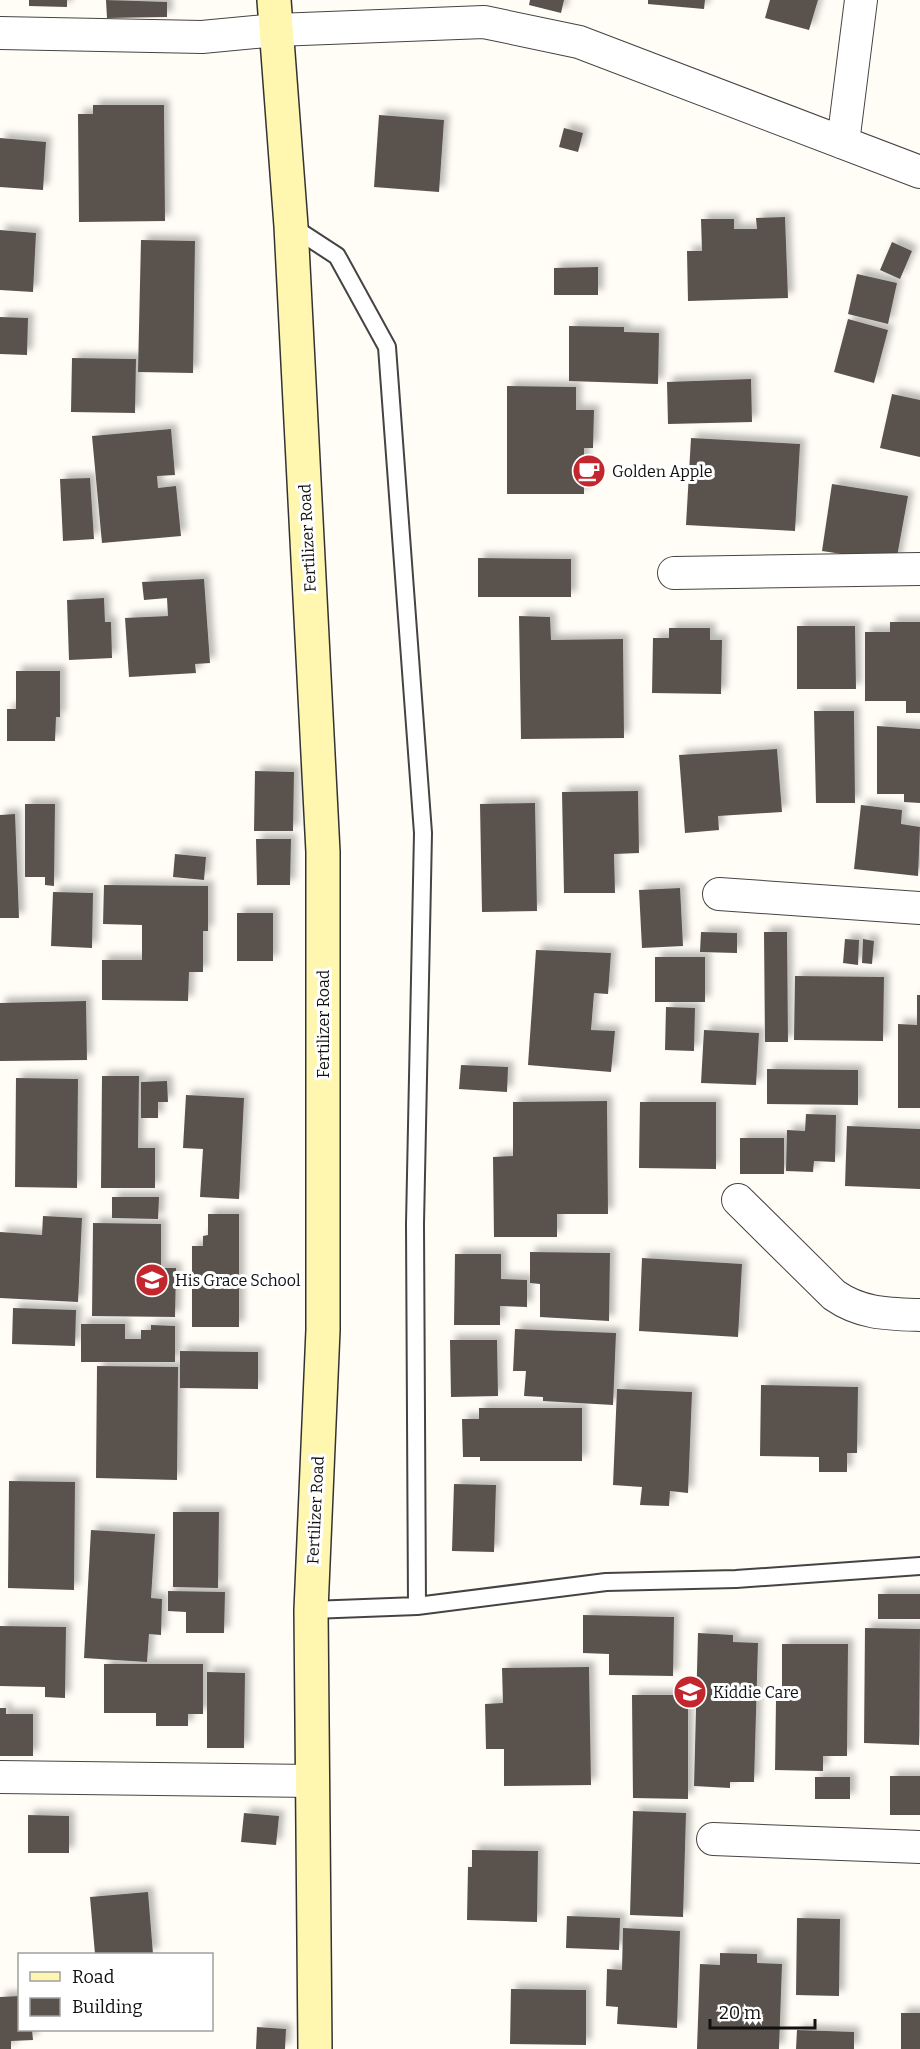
<svg xmlns="http://www.w3.org/2000/svg" width="920" height="2049" viewBox="0 0 920 2049" font-family="Bitter,serif">
<defs>
<filter id="shadow"><feDropShadow dx="5.5" dy="-5.5" stdDeviation="3" flood-color="#0004"/></filter>
</defs>
<rect width="100%" height="100%" fill="#fffdf5"/>
<path fill="#5a524d" filter="url(#shadow)" d="M 29,0 L 67,0 L 67,7 L 29,6 Z
M 106,0 L 167,2 L 167,17 L 107,18 Z
M 530,0 L 564,0 L 561,13 L 529,5 Z
M 648,0 L 705,0 L 704,9 L 648,4 Z
M 770,0 L 818,0 L 809,30 L 765,18 Z
M 93,105 L 164,105 L 165,221 L 79,222 L 78,114 L 93,114 Z
M 379,115 L 444,120 L 439,192 L 374,187 Z
M 564,128 L 583,133 L 578,152 L 559,147 Z
M 0,138 L 46,142 L 43,190 L 0,187 Z
M 785,217 L 788,298 L 688,301 L 687,251 L 702,251 L 701,219 L 734,219 L 734,229 L 757,229 L 756,218 Z
M 0,230 L 36,233 L 33,292 L 0,290 Z
M 141,240 L 195,241 L 193,373 L 138,372 Z
M 892,242 L 912,251 L 900,279 L 880,270 Z
M 598,267 L 598,295 L 554,295 L 554,268 Z
M 857,274 L 897,283 L 888,324 L 848,314 Z
M 0,317 L 28,318 L 27,355 L 0,354 Z
M 848,319 L 888,330 L 874,383 L 834,372 Z
M 569,326 L 624,327 L 624,332 L 659,333 L 658,384 L 569,381 Z
M 72,358 L 136,359 L 135,413 L 71,412 Z
M 751,379 L 752,422 L 668,424 L 667,382 Z
M 507,386 L 576,387 L 576,410 L 594,410 L 593,448 L 584,448 L 584,494 L 507,494 Z
M 892,394 L 920,400 L 920,457 L 880,448 Z
M 171,429 L 175,475 L 157,476 L 158,488 L 176,486 L 181,536 L 102,543 L 92,436 Z
M 691,438 L 800,444 L 795,531 L 686,525 Z
M 90,478 L 94,539 L 63,541 L 60,479 Z
M 832,484 L 908,496 L 896,562 L 822,551 Z
M 478,558 L 571,559 L 571,597 L 478,597 Z
M 204,579 L 210,663 L 195,664 L 196,673 L 129,677 L 125,618 L 168,616 L 167,598 L 144,600 L 142,582 Z
M 104,598 L 105,622 L 111,622 L 112,658 L 69,660 L 67,600 Z
M 519,616 L 550,617 L 551,640 L 623,639 L 624,738 L 521,739 Z
M 890,622 L 920,622 L 920,713 L 906,713 L 906,701 L 865,701 L 865,632 L 890,632 Z
M 797,626 L 855,626 L 856,689 L 797,689 Z
M 669,628 L 710,628 L 710,640 L 722,640 L 721,694 L 652,693 L 653,638 L 669,638 Z
M 16,671 L 60,671 L 60,717 L 56,717 L 55,741 L 7,741 L 7,709 L 16,709 Z
M 814,711 L 854,711 L 855,803 L 816,803 Z
M 877,726 L 920,729 L 920,803 L 904,802 L 904,794 L 877,794 Z
M 777,749 L 782,812 L 718,816 L 719,830 L 685,833 L 679,755 Z
M 255,771 L 294,772 L 293,831 L 254,831 Z
M 638,791 L 639,853 L 614,854 L 615,893 L 564,893 L 562,792 Z
M 535,803 L 537,911 L 482,912 L 480,804 Z
M 25,804 L 55,804 L 54,886 L 45,885 L 45,877 L 25,877 Z
M 861,805 L 902,810 L 901,824 L 920,827 L 918,876 L 854,869 Z
M 15,814 L 19,918 L 0,918 L 0,815 Z
M 256,839 L 291,839 L 290,885 L 257,885 Z
M 175,854 L 206,857 L 204,880 L 173,877 Z
M 104,885 L 208,886 L 208,931 L 203,931 L 203,972 L 189,972 L 188,1001 L 102,1000 L 102,960 L 142,960 L 142,925 L 103,924 Z
M 680,888 L 683,946 L 642,948 L 639,890 Z
M 53,892 L 93,893 L 92,948 L 51,946 Z
M 237,913 L 273,913 L 273,961 L 237,961 Z
M 701,932 L 737,933 L 737,953 L 700,952 Z
M 764,932 L 787,932 L 788,1042 L 765,1042 Z
M 845,939 L 859,940 L 858,965 L 843,963 Z
M 863,939 L 874,941 L 872,964 L 862,963 Z
M 536,950 L 611,953 L 608,994 L 594,993 L 591,1030 L 615,1031 L 611,1072 L 528,1065 Z
M 655,957 L 705,957 L 705,1002 L 655,1002 Z
M 795,976 L 884,977 L 883,1041 L 794,1040 Z
M 917,995 L 920,995 L 920,1108 L 898,1108 L 898,1024 L 917,1025 Z
M 86,1001 L 87,1060 L 0,1061 L 0,1003 Z
M 666,1007 L 695,1008 L 694,1051 L 665,1050 Z
M 704,1030 L 759,1033 L 756,1085 L 701,1083 Z
M 461,1065 L 508,1067 L 507,1092 L 459,1089 Z
M 767,1069 L 858,1070 L 858,1105 L 767,1104 Z
M 102,1076 L 139,1076 L 138,1148 L 155,1148 L 155,1188 L 101,1188 Z
M 16,1078 L 78,1079 L 77,1188 L 15,1187 Z
M 167,1081 L 168,1102 L 158,1102 L 158,1118 L 141,1118 L 141,1082 Z
M 186,1095 L 244,1098 L 239,1199 L 200,1197 L 203,1149 L 183,1148 Z
M 607,1101 L 608,1214 L 557,1214 L 557,1237 L 494,1237 L 493,1157 L 513,1156 L 513,1102 Z
M 640,1102 L 716,1102 L 716,1169 L 639,1168 Z
M 806,1114 L 836,1115 L 835,1162 L 814,1161 L 813,1172 L 786,1171 L 787,1130 L 805,1131 Z
M 847,1126 L 920,1129 L 920,1189 L 845,1186 Z
M 740,1138 L 784,1138 L 784,1174 L 740,1174 Z
M 112,1197 L 159,1197 L 158,1219 L 112,1218 Z
M 208,1214 L 239,1214 L 239,1327 L 192,1327 L 192,1246 L 203,1246 L 203,1236 L 208,1235 Z
M 43,1216 L 82,1218 L 78,1302 L 0,1298 L 0,1232 L 42,1235 Z
M 93,1223 L 161,1224 L 161,1268 L 176,1268 L 175,1317 L 92,1316 Z
M 530,1252 L 610,1253 L 609,1321 L 540,1317 L 540,1284 L 530,1283 Z
M 455,1254 L 501,1254 L 501,1279 L 527,1280 L 527,1307 L 500,1306 L 500,1325 L 454,1325 Z
M 642,1258 L 742,1264 L 738,1337 L 639,1331 Z
M 13,1308 L 76,1310 L 75,1346 L 12,1344 Z
M 81,1324 L 125,1324 L 125,1339 L 141,1339 L 141,1330 L 151,1330 L 151,1325 L 175,1326 L 175,1362 L 81,1362 Z
M 515,1329 L 616,1333 L 613,1405 L 543,1401 L 543,1397 L 524,1396 L 526,1371 L 513,1371 Z
M 450,1340 L 497,1340 L 498,1396 L 451,1397 Z
M 180,1351 L 258,1352 L 258,1389 L 180,1388 Z
M 97,1366 L 178,1367 L 177,1480 L 96,1478 Z
M 761,1385 L 858,1387 L 857,1453 L 847,1453 L 847,1472 L 819,1472 L 819,1457 L 760,1456 Z
M 617,1389 L 692,1392 L 688,1493 L 670,1491 L 669,1506 L 640,1505 L 642,1487 L 613,1485 Z
M 479,1408 L 582,1408 L 582,1461 L 480,1461 L 480,1457 L 463,1457 L 462,1419 L 479,1419 Z
M 9,1481 L 75,1482 L 74,1590 L 8,1588 Z
M 454,1484 L 496,1485 L 494,1552 L 452,1551 Z
M 173,1512 L 219,1512 L 218,1588 L 173,1587 Z
M 91,1530 L 155,1534 L 151,1598 L 162,1599 L 161,1635 L 149,1634 L 147,1662 L 84,1658 Z
M 168,1591 L 225,1592 L 224,1633 L 186,1633 L 186,1612 L 168,1611 Z
M 878,1594 L 920,1594 L 920,1619 L 878,1619 Z
M 583,1615 L 674,1617 L 673,1676 L 609,1675 L 609,1654 L 583,1653 Z
M 0,1626 L 66,1627 L 65,1698 L 45,1697 L 45,1687 L 0,1686 Z
M 865,1628 L 920,1629 L 919,1745 L 864,1743 Z
M 698,1633 L 733,1635 L 733,1642 L 758,1643 L 754,1782 L 730,1782 L 730,1788 L 694,1786 Z
M 782,1644 L 848,1644 L 847,1756 L 823,1756 L 823,1771 L 775,1770 L 776,1701 L 782,1701 Z
M 104,1664 L 203,1664 L 203,1714 L 188,1714 L 188,1726 L 156,1726 L 156,1713 L 104,1713 Z
M 589,1667 L 591,1785 L 504,1786 L 504,1749 L 486,1749 L 485,1704 L 503,1703 L 502,1668 Z
M 207,1672 L 245,1673 L 244,1748 L 207,1748 Z
M 632,1695 L 688,1695 L 688,1799 L 633,1798 Z
M 0,1708 L 6,1708 L 6,1714 L 33,1714 L 33,1756 L 0,1756 Z
M 890,1776 L 920,1776 L 920,1815 L 890,1815 Z
M 815,1777 L 850,1777 L 850,1799 L 815,1799 Z
M 633,1811 L 686,1813 L 683,1917 L 630,1915 Z
M 244,1813 L 279,1816 L 276,1845 L 241,1842 Z
M 28,1815 L 69,1816 L 69,1853 L 28,1853 Z
M 472,1850 L 538,1851 L 537,1922 L 467,1920 L 468,1867 L 472,1867 Z
M 148,1892 L 153,1954 L 95,1954 L 90,1897 Z
M 567,1916 L 620,1918 L 619,1950 L 566,1948 Z
M 797,1918 L 840,1919 L 839,1996 L 796,1995 Z
M 623,1928 L 680,1931 L 677,2028 L 617,2024 L 618,2007 L 606,2006 L 607,1969 L 622,1970 Z
M 720,1953 L 757,1954 L 757,1963 L 782,1964 L 779,2049 L 697,2049 L 700,1964 L 720,1965 Z
M 511,1989 L 586,1990 L 586,2045 L 510,2044 Z
M 20,1996 L 20,2030 L 32,2030 L 33,2040 L 11,2041 L 11,2049 L 0,2049 L 0,1997 Z
M 901,2013 L 920,2013 L 920,2049 L 901,2049 Z
M 257,2027 L 286,2029 L 285,2049 L 256,2049 Z
M 797,2030 L 854,2032 L 854,2049 L 796,2049 Z"/>
<g fill="none" stroke-linecap="round" stroke-linejoin="round">
<defs>
<path id="lane" d="M 291,226 L 337,256 L 387,347 L 423,833 L 415,1224 L 417,1606
M 311,1610 L 417,1606 L 606,1582 L 736,1579 L 920,1566"/>
<path id="street" d="M 0,33 L 202,37 L 276,30 L 484,22 L 579,42 L 920,172
M 843,143 L 861,0
M 674,573 L 920,569
M 719,894 L 920,908
M 738,1200 L 834,1295 C 861,1314 888,1314 920,1315
M 0,1777 L 312,1781
M 713,1839 L 920,1847"/>
<path id="secondary" d="M 274,0 L 291,226 L 323,852 L 323,1330 L 311,1610 L 315,2049"/>
</defs>
<use href="#lane" stroke="#444" stroke-width="20"/>
<use href="#street" stroke="#444" stroke-width="34"/>
<use href="#secondary" stroke="#333" stroke-width="36"/>
<use href="#lane" stroke="#fff" stroke-width="16"/>
<use href="#street" stroke="#fff" stroke-width="32"/>
<use href="#secondary" stroke="#fff6b0" stroke-width="33"/>
</g>
<defs>
<symbol id="cafe-disc" viewBox="-11 -11 22 22"><circle r="9.5" fill="#c4262e" stroke="#fff"/><path d="M-5.5-4.5H6V0H3Q3 3.5 0 3.5H-2.5Q-5.5 3.5-5.5 0ZM3-3.2v2h1.7v-2ZM-6 4.5H4V6H-6Z" fill="#fff"/></symbol>
<symbol id="school-disc" viewBox="-11 -11 22 22"><circle r="9.5" fill="#c4262e" stroke="#fff"/><path d="M0-5L7-2L0 1L-7-2ZM-4 1L0 2.5L4 1V4Q0 6-4 4Z" fill="#fff"/></symbol>
</defs>
<g fill-rule="evenodd">
<use href="#cafe-disc" x="570" y="452" width="38" height="38"/>
<use href="#school-disc" x="133" y="1261" width="38" height="38"/>
<use href="#school-disc" x="671" y="1673" width="38" height="38"/>
</g>
<g text-anchor="middle" stroke-width="6" stroke-linejoin="round" paint-order="stroke">
<g font-size="16" fill="#111" stroke="#fff" text-anchor="start">
<text x="612" y="477">Golden Apple</text>
<text x="175" y="1286">His Grace School</text>
<text x="713" y="1698">Kiddie Care</text>
</g>
<g font-size="16" fill="#111" stroke="#fff">
<text transform="translate(307 538) rotate(-93)" y="6">Fertilizer Road</text>
<text transform="translate(323 1024) rotate(-90)" y="6">Fertilizer Road</text>
<text transform="translate(315 1510) rotate(-87)" y="6">Fertilizer Road</text>
</g>
</g>
<rect x="18" y="1953" width="195" height="78" fill="#ffffff" stroke="#a0a0a0" stroke-width="1.5"/>
<rect x="30" y="1972" width="30" height="9" fill="#fff6b0" stroke="#a0a0a0" stroke-width="1.5"/>
<text x="72" y="1983" font-size="18" fill="#111111">Road</text>
<rect x="30" y="1998" width="30" height="18" fill="#5a524d" stroke="#a0a0a0" stroke-width="1.5"/>
<text x="72" y="2013" font-size="18" fill="#111111">Building</text>
<path d="M710 2019v9h105v-9" fill="none" stroke="#111111" stroke-width="3"/>
<text x="719" y="2019" font-size="18" fill="#111111" stroke="#ffffff" stroke-width="4.5" paint-order="stroke">20 m</text>
</svg>
